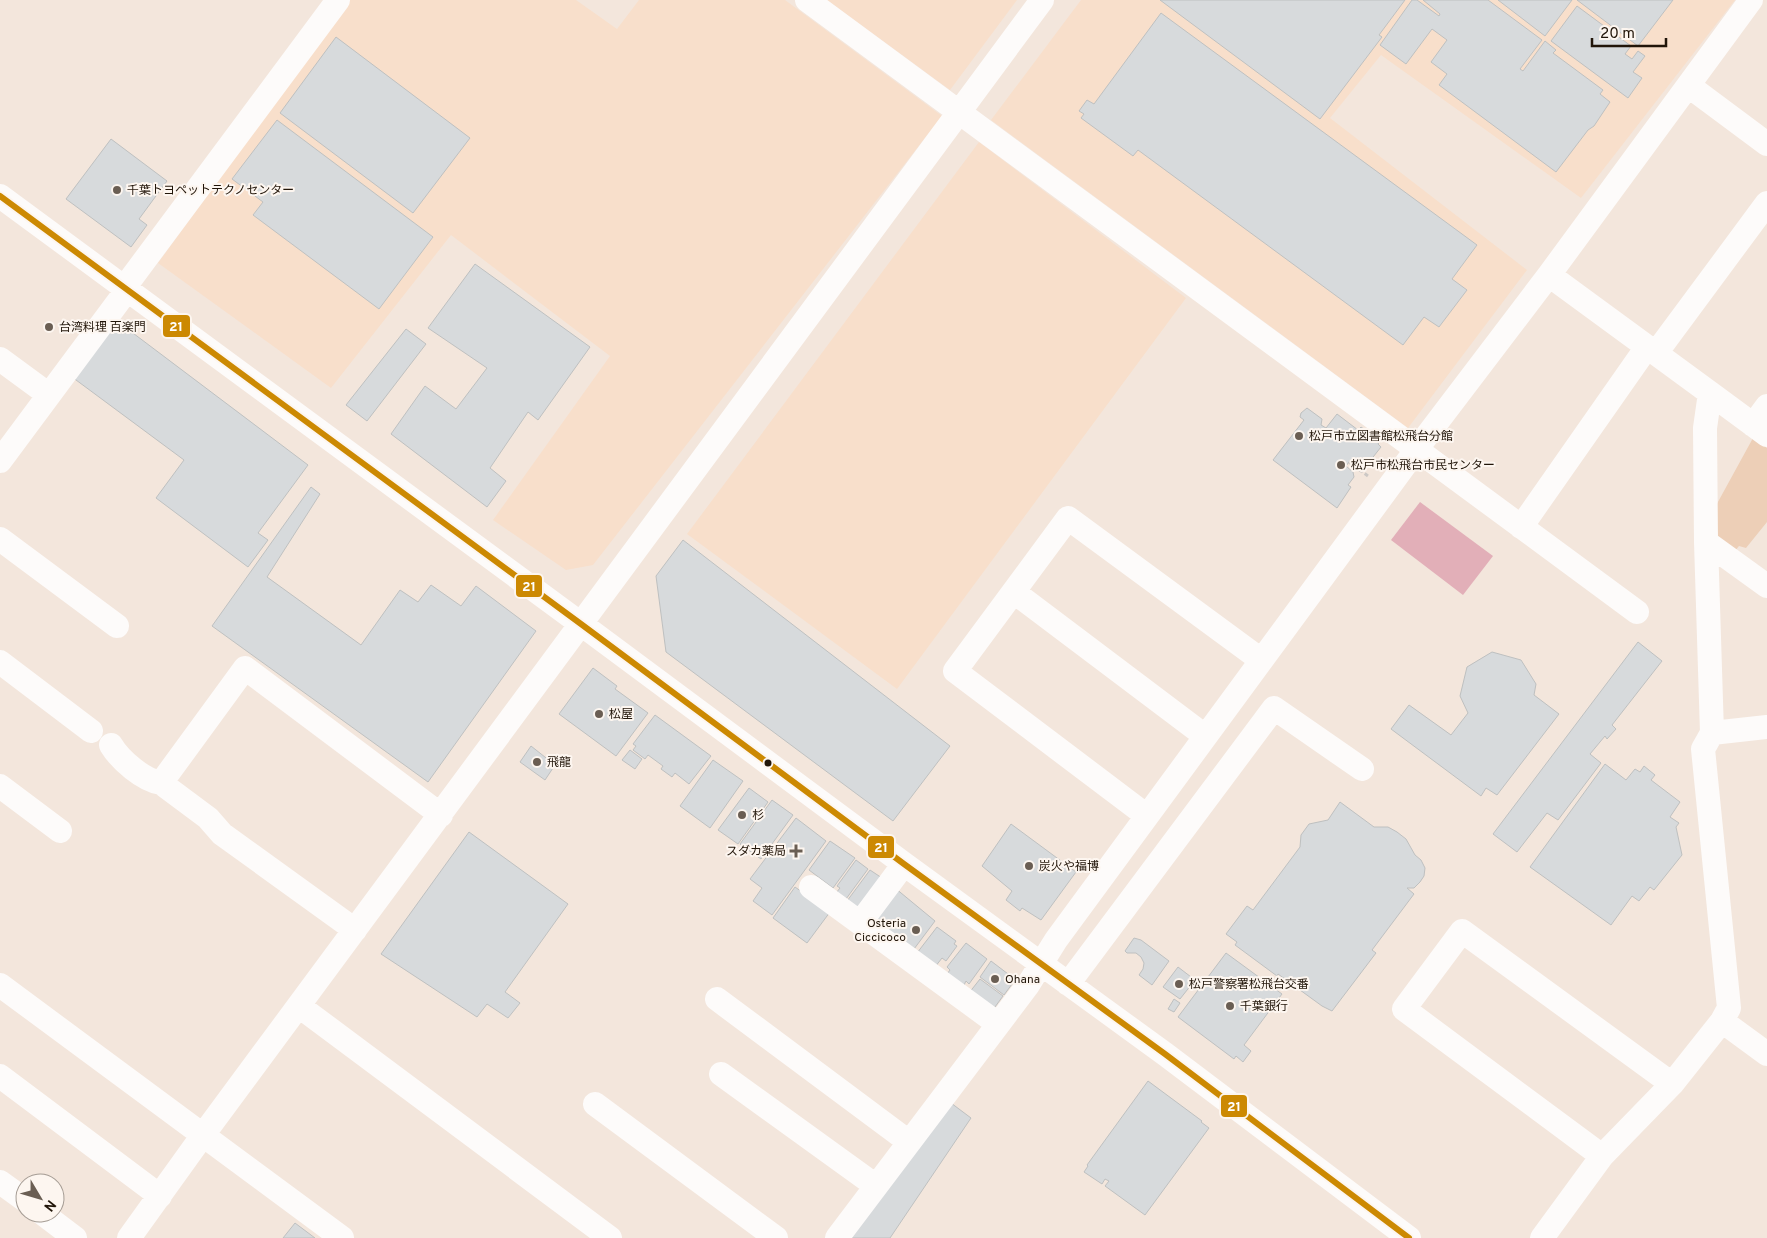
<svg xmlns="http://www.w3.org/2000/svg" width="1767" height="1238" viewBox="0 0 1767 1238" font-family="Overpass,'Noto Sans JP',sans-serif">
<rect width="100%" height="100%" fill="#f3e6dc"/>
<path fill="#f8dfcb" d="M 350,0 L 576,0 L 617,29 L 639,0 L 785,0 L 942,116 L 593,565 L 566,570 L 493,520 L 610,356 L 451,235 L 331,388 L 158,263 Z
M 827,0 L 1017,0 L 950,90 Z
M 1081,0 L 1735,0 L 1581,198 L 1381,55 L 1330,118 L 1527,270 L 1408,428 L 991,120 Z
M 979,142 L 1186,298 L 897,689 L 687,534 Z"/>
<path fill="#edcfb7" d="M 1753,438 L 1767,448 L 1767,522 L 1746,548 L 1739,546 L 1734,552 L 1719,541 L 1713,511 Z"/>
<path fill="#e2afb8" d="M 1420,502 L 1493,556 L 1463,595 L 1391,540 Z"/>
<path fill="#d7dadc" stroke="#bec0c0" d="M 1160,0 L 1405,0 L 1379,35 L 1382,37 L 1320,119 Z
M 1412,0 L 1417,0 L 1439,16 L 1440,14 L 1423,0 L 1488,0 L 1542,40 L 1520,69 L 1523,71 L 1545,41 L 1556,50 L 1553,53 L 1603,90 L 1600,94 L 1610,102 L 1594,126 L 1588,130 L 1556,172 L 1439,85 L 1447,74 L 1431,62 L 1447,40 L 1432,29 L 1406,64 L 1380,45 Z
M 1498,0 L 1572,0 L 1545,36 Z
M 1577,0 L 1673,0 L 1638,46 Z
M 1577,6 L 1631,46 L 1625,54 L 1632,59 L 1638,51 L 1645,56 L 1633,72 L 1642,78 L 1628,98 L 1551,41 Z
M 1161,13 L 1477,245 L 1452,279 L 1467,290 L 1439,327 L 1424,317 L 1403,345 L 1138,150 L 1133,156 L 1081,118 L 1084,114 L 1079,111 L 1087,100 L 1094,104 Z
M 336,37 L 470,138 L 413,213 L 280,113 Z
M 277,120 L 433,237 L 379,309 L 253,215 L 263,202 L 232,179 Z
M 111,139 L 167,181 L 139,219 L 147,225 L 131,247 L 66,199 Z
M 475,264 L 590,347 L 538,420 L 528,412 L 490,468 L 506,481 L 487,507 L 391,434 L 425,386 L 456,409 L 487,368 L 428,328 Z
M 113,318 L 308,465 L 258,533 L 268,540 L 248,567 L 156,498 L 184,460 L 72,377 Z
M 406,329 L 426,344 L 367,421 L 346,405 Z
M 1307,408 L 1322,419 L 1321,425 L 1326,428 L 1337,414 L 1358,430 L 1361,427 L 1380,441 L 1378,444 L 1381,447 L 1366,466 L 1363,464 L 1362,466 L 1352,458 L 1346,466 L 1353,472 L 1354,477 L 1348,485 L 1351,487 L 1337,508 L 1273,460 L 1304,420 L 1300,417 L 1301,413 Z
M 311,487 L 320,494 L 267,577 L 361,645 L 400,590 L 418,602 L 431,585 L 461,606 L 476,586 L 536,631 L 428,782 L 212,626 Z
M 683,540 L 950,746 L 893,821 L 666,652 L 656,576 Z
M 1638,642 L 1662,661 L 1612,725 L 1616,729 L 1607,739 L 1605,736 L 1590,754 L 1601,763 L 1558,820 L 1547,813 L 1517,852 L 1493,834 Z
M 1492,652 L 1521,660 L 1536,684 L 1534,695 L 1559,714 L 1497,795 L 1486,788 L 1481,796 L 1391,729 L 1409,705 L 1451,735 L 1468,713 L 1460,696 L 1467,667 Z
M 593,668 L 617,686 L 615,689 L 648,713 L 616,756 L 559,714 Z
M 655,715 L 711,756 L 689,784 L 675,773 L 672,777 L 661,769 L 663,766 L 648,755 L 645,759 L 633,750 L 636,746 L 633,744 Z
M 531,746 L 555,765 L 545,780 L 520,762 Z
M 630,750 L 642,759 L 635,769 L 622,760 Z
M 713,760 L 743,781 L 710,828 L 680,806 Z
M 1605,764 L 1626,780 L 1635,769 L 1640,772 L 1644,766 L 1655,775 L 1651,780 L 1680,802 L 1670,817 L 1679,823 L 1676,827 L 1682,855 L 1654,890 L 1650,887 L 1639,901 L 1632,896 L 1611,925 L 1530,867 Z
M 749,788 L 768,802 L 738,844 L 718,830 Z
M 772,800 L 793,815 L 761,859 L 740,844 Z
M 1340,802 L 1374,827 L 1388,827 L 1397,832 L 1406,839 L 1415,855 L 1421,860 L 1425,868 L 1424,876 L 1420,882 L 1414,888 L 1407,888 L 1414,894 L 1372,950 L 1376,953 L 1332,1011 L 1322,1006 L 1278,974 L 1277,976 L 1235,945 L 1237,942 L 1226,934 L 1247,906 L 1253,910 L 1300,847 L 1301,835 L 1309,824 L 1328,820 Z
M 796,818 L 826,841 L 772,915 L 753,901 L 762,888 L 750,879 Z
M 1011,824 L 1076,872 L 1041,920 L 1022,908 L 1020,911 L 1006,900 L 1012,891 L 982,866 Z
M 469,832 L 568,904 L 505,992 L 520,1003 L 508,1018 L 487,1004 L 477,1017 L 381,954 Z
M 830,841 L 855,858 L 833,888 L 809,870 Z
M 856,860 L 868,869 L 846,899 L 836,893 L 840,888 L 837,886 Z
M 870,870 L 882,878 L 859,910 L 847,901 Z
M 795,887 L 830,912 L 807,943 L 773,918 Z
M 895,888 L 935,921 L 914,949 L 873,918 Z
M 937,927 L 956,941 L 954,944 L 957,946 L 946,961 L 942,958 L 935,967 L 917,953 Z
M 1134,938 L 1141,940 L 1169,961 L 1152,985 L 1139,975 L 1143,969 L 1144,963 L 1141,957 L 1136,953 L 1127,953 L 1125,951 Z
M 966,943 L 987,959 L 969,984 L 966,981 L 964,985 L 947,974 L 950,970 L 947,967 Z
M 1226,953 L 1282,994 L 1244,1045 L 1251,1051 L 1243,1062 L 1236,1056 L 1234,1059 L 1178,1017 Z
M 991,961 L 1012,977 L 1010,982 L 1012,984 L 1004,995 L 980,977 Z
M 1178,967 L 1195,980 L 1180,999 L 1163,987 Z
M 980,979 L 1003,996 L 992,1011 L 969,993 Z
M 1174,999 L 1180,1003 L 1174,1012 L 1168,1009 Z
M 1148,1081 L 1202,1121 L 1201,1122 L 1209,1128 L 1145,1215 L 1105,1186 L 1109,1181 L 1105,1179 L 1102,1184 L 1084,1172 L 1088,1166 L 1087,1165 Z
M 947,1100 L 971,1118 L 890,1238 L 848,1238 Z
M 295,1223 L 315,1238 L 283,1238 Z"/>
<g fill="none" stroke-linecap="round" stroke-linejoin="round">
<path stroke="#ccc8c5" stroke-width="3" stroke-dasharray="4 2.5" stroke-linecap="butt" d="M 1349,462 L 1368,476"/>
<path stroke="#fdfbfa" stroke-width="24" d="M 807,0 L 1637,612
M 1689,86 L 1767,144
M 0,196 L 581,624 L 904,864 L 1165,1054 L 1409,1238
M 1549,275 L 1710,393 L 1705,428 L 1706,542 L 1767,586
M 124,288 L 338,0
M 1656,353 L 1767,203
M 0,359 L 49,395
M 1710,393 L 1767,435
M 1753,425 L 1767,406
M 0,461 L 127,290
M 1521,527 L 1647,347
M 0,539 L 117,626
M 1014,592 L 1205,736
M 0,662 L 91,731
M 1712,733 L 1767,727
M 111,745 C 120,760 143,780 161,783
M 0,786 L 60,831
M 1147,816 L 955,671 L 1068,518 L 1261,660
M 811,887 L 998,1024
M 860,923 L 904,864
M 355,930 L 222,834 L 208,818 L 161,783 L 245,668 L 441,815
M 1068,984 L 1274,708 L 1362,769
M 0,985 L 342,1238
M 717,999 L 909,1142
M 299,1006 L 610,1238
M 1722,1021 L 1767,1054
M 721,1074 L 876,1186
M 0,1076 L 160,1196
M 595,1104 L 776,1238
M 1602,1156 L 1404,1009 L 1462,931 L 1672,1084
M 0,1182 L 25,1200
M 42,1213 L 75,1238
M 129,1238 L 203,1135 L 1042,0
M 837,1238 L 1028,985 L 1056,940 L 1416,450 L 1549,275 L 1751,0
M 1542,1238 L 1602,1156 L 1672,1084 L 1722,1021 L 1729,1008 L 1703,749 L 1712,733 L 1706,542"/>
<defs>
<path id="bus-1" d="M 0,196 L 581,624 L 904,864 L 1165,1054 L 1409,1238"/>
</defs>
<use href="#bus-1" stroke="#fdf6f0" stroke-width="10"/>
<use href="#bus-1" stroke="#cc8902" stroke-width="6"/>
</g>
<g fill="#6a5e53" stroke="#fdf6f0" stroke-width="2">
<circle cx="117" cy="190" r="5"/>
<circle cx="49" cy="327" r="5"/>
<circle cx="1299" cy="436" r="5"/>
<circle cx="1341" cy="465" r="5"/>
<circle cx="599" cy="714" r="5"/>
<circle cx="537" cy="762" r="5"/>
<circle cx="742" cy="815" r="5"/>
<path d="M793.5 843.5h5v5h5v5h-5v5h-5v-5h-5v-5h5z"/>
<circle cx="1029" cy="866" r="5"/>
<circle cx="916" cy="930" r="5"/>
<circle cx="995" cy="979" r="5"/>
<circle cx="1179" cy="984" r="5"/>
<circle cx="1230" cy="1006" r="5"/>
</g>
<circle fill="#211509" stroke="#fdf6f0" stroke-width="2" cx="768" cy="763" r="4.5"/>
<g text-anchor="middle" stroke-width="4" stroke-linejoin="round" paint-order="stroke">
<g font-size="12" fill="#211509" stroke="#fdf6f0" text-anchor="start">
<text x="127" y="194">千葉トヨペットテクノセンター</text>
<text x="59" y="331">台湾料理 百楽門</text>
<text x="1309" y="440">松戸市立図書館松飛台分館</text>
<text x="1351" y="469">松戸市松飛台市民センター</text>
<text x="609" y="718">松屋</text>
<text x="547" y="766">飛龍</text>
<text x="752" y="819">杉</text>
<text x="786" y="855" text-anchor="end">スダカ薬局</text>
<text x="1039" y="870">炭火や福博</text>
<text x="906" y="927" text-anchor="end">Osteria<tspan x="906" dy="14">Ciccicoco</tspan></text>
<text x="1005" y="983">Ohana</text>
<text x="1189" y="988">松戸警察署松飛台交番</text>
<text x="1240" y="1010">千葉銀行</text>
</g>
</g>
<g stroke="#fdf6f0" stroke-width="2">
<rect x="162" y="314" width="29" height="24" rx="5" fill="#cc8902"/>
<rect x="515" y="574" width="28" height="24" rx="5" fill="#cc8902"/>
<rect x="867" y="835" width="28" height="24" rx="5" fill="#cc8902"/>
<rect x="1220" y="1094" width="28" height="24" rx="5" fill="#cc8902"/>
</g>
<g font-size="14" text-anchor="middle" font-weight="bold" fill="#fff">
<text x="176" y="331">21</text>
<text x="529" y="591">21</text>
<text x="881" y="852">21</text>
<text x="1234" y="1111">21</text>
</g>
<g transform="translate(40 1198) rotate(128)"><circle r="24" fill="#fdf6f0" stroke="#a59c94"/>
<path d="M0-4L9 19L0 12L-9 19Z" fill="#6a5e53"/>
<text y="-8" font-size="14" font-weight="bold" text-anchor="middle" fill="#211509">N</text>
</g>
<path d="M1592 38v8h74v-8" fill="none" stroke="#211509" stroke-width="2.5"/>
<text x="1600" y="38" font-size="15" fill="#211509" stroke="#fdf6f0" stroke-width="4" paint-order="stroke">20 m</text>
</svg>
